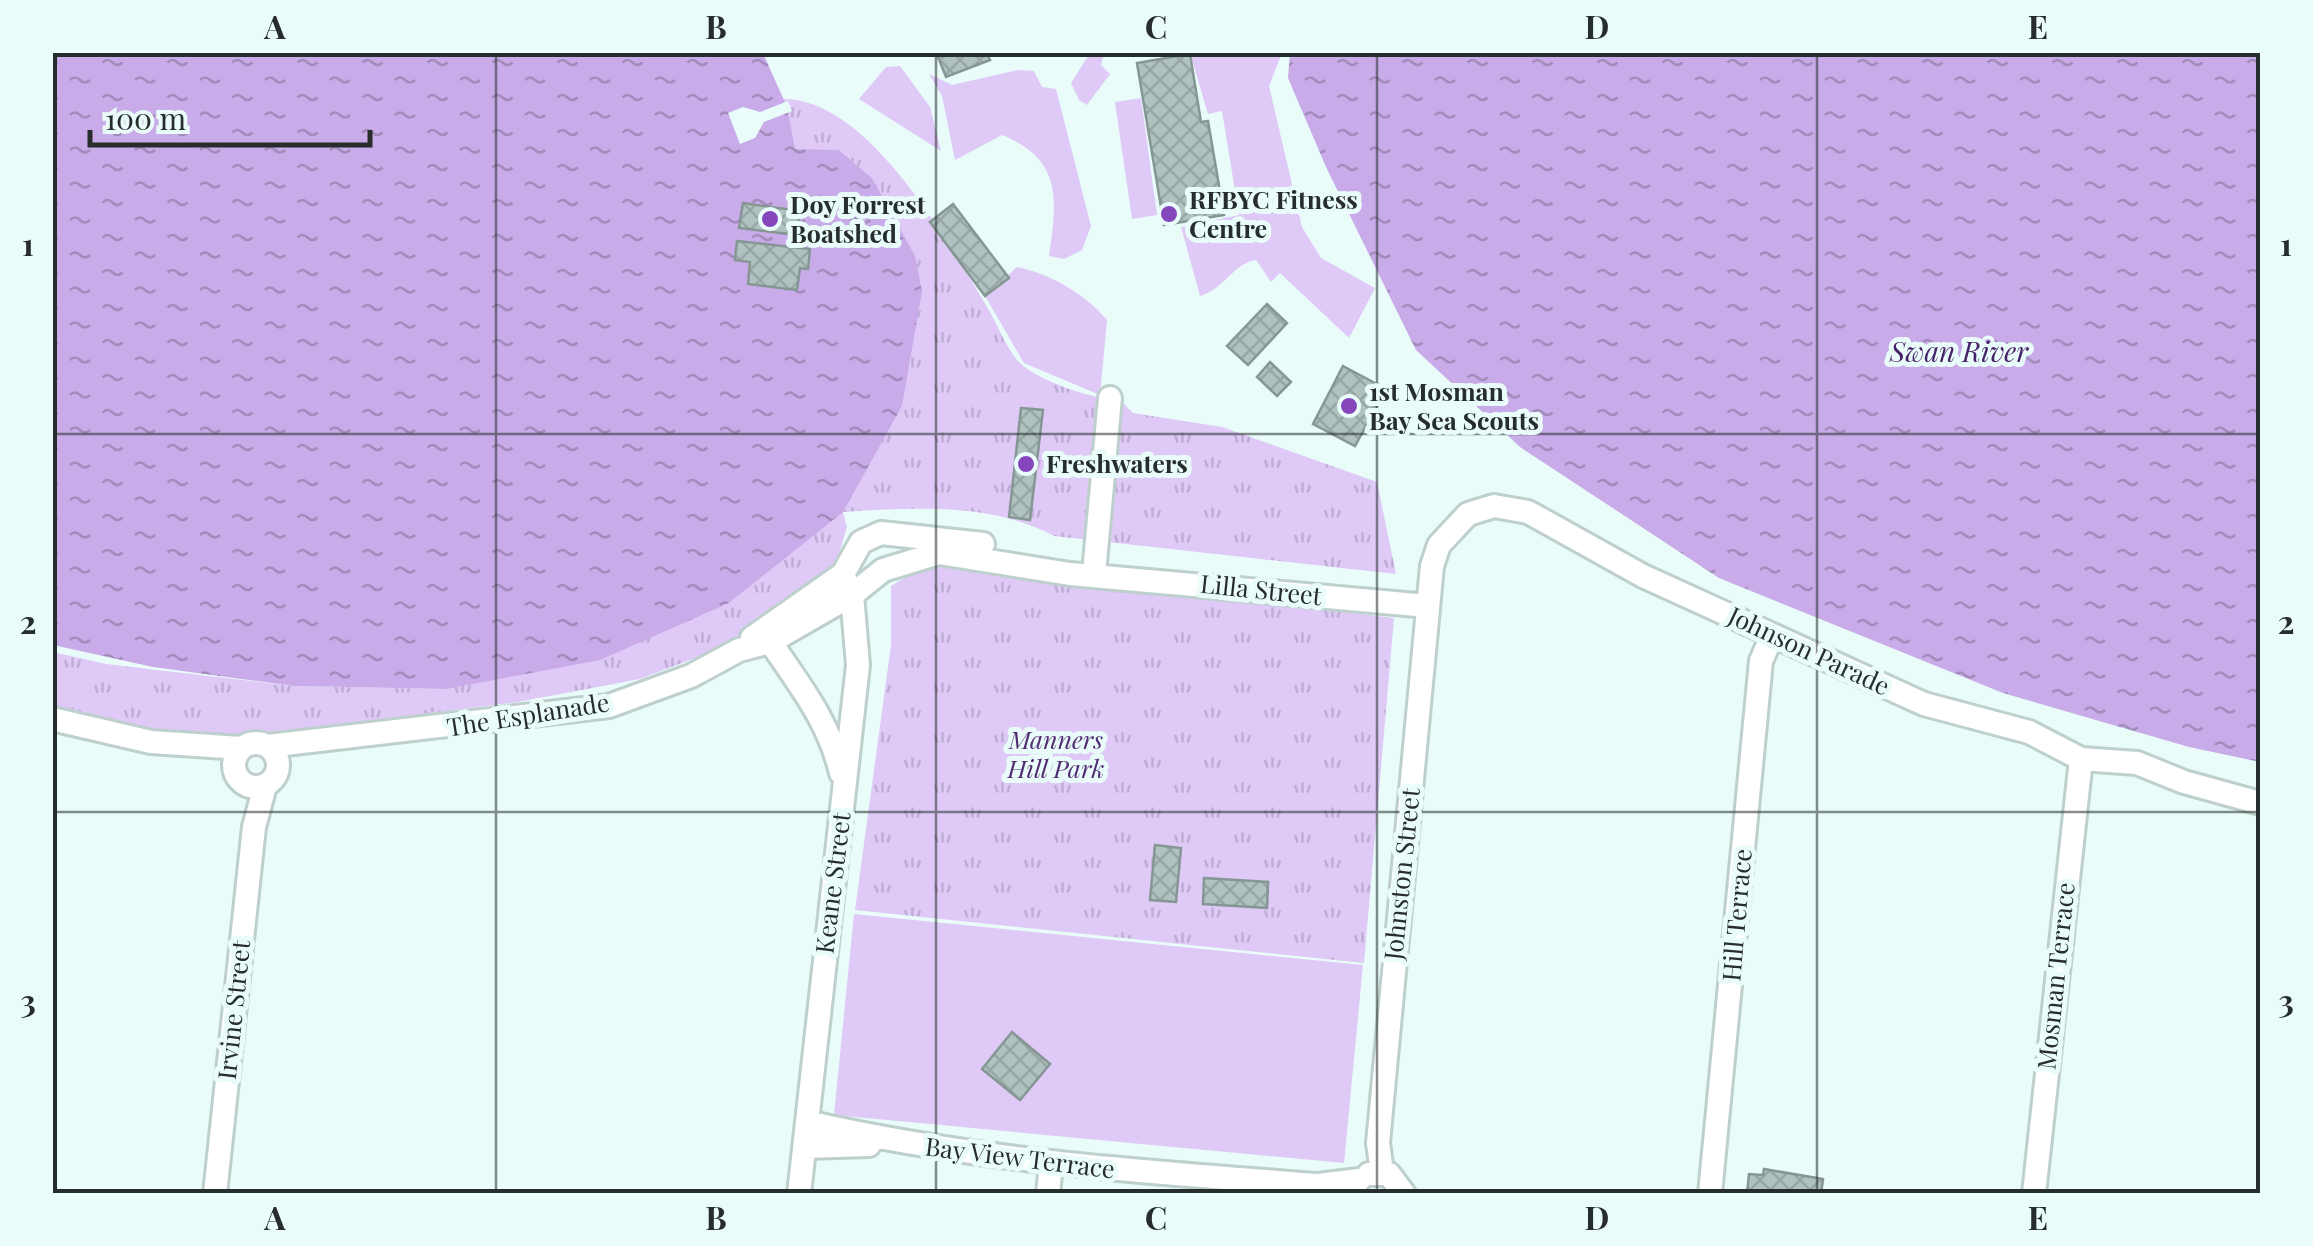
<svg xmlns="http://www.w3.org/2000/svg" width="2313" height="1246" viewBox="0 0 2313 1246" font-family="'Playfair Display',serif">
<defs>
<pattern id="park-tufts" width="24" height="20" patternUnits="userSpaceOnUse" patternTransform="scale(2.5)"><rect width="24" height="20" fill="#dec9f7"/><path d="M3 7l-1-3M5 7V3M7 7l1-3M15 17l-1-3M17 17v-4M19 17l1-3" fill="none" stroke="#beadd4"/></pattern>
<pattern id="water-ripples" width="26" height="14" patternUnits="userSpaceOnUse" patternTransform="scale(2.5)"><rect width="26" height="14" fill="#c8abe8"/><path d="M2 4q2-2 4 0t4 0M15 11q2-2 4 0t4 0" fill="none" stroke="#a28cbc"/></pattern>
<pattern id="building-cross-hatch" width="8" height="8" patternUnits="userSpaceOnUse" patternTransform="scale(2.5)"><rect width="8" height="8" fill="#b0c2c0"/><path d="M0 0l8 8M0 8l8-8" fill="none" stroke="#97a7a5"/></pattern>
</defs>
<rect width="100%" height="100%" fill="#e9fcf9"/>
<path fill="#dec9f7" d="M 1090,53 L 1104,53 L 1101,65 L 1110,74 L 1087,105 L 1079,100 L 1071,83 Z
M 1190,53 L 1282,53 L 1269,86 L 1302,227 L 1321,258 L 1375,288 L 1349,338 L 1280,273 L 1271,282 L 1256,260 C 1233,263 1224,290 1200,296 L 1181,227 L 1239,215 L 1222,111 L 1208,114 Z
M 900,66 L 930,107 L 941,151 L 859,99 L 886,67 Z
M 1018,70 L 1034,71 L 1042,87 L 1056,89 L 1091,226 L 1082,250 L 1064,259 L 1049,256 C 1057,200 1063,160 1002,135 L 955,160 L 942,96 L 929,74 L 952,85 Z
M 1141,98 L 1157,215 L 1132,219 L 1115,102 Z
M 1017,267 C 1051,274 1085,294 1107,320 L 1100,395 L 1024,363 L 985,296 Z
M 854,914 L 1363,965 L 1344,1163 L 834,1115 Z"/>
<path fill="url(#park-tufts)" d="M 783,99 C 869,98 949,244 989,310 C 998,326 1010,358 1026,368 C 1049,384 1091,399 1119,399 L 1133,413 L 1222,427 L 1377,482 L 1396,574 L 1054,536 C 990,502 914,508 843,512 L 847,527 L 836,564 L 814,589 L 711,652 L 640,679 L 518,702 L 215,740 L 120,726 L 53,710 L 53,652 L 106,664 L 294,686 L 446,689 L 729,603 L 842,512 L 902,406 L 880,195 L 872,178 L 839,150 L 795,150 Z
M 940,557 L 1085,582 L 1394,618 L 1364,963 L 855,910 L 891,645 L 891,586 Z"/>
<path fill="url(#water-ripples)" d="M 1290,52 L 2260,53 L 2260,762 L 2189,747 L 2003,693 L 1719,578 L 1520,447 L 1416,350 L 1326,167 L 1288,78 Z
M 53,53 L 763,53 L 787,107 L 795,149 L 839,150 L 872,178 L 915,256 L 922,291 L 902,406 L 843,512 L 729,603 L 600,660 L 446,689 L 294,686 L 153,667 L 53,645 Z"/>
<path fill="#e9fcf9" d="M 788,101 L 792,111 L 764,122 L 755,138 L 740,144 L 728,113 L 743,107 L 760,112 Z"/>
<path fill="url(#building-cross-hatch)" stroke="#859694" stroke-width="2.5" d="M 936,52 L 986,52 L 990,60 L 946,77 Z
M 1190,54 L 1201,122 L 1208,121 L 1224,215 L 1164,225 L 1137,63 Z
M 743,203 L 800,211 L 797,235 L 739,228 Z
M 953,204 L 1009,278 L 985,296 L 930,222 Z
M 737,241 L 810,249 L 808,269 L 800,268 L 797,290 L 748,284 L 750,262 L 735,260 Z
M 1267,304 L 1287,323 L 1248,365 L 1227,346 Z
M 1270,362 L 1291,382 L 1277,396 L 1257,377 Z
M 1343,366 L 1386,389 L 1355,446 L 1313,424 Z
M 1021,408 L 1043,410 L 1030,520 L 1009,517 Z
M 1155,845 L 1181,848 L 1176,902 L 1150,900 Z
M 1204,878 L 1268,882 L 1267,908 L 1203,904 Z
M 1012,1032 L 1050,1064 L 1020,1100 L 982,1069 Z
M 1764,1169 L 1823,1179 L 1821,1194 L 1747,1194 L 1749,1174 L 1763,1175 Z"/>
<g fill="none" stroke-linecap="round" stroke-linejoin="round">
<defs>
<path id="minor" d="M 1094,573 L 1110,398
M 843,574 L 861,542 L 881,533 L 983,544
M 764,632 C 794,679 828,717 841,773
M 752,638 L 843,574
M 52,719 L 151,742 L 241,748
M234 765a22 22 0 1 1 44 0a22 22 0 1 1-44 0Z
M 268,746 L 609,706 L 691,676 L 739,650 L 770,642 L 852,595 L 883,570 L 939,553 L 1070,574 L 1428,606
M 807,1122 C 976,1161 1146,1172 1318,1185 L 1359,1180
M 805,1147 L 869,1145
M 1382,1172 L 1378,1143 L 1432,566 L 1439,545 L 1468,514 L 1494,506 L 1528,512 L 1643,576 L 1924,704 L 2029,732 L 2081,759 L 2137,763 L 2184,782 L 2260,803
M 1369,1174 L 1389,1174 L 1404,1194
M 215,1194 L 254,827 L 265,786
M 799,1194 L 858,665 L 852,595 L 843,574
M 1048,1194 L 1051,1164
M 1710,1194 L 1761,661 L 1771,638
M 2034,1194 L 2081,759"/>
</defs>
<use href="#minor" stroke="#bed0cd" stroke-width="28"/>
<use href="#minor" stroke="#fff" stroke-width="22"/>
</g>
<path fill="none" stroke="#262d2c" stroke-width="2.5" stroke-opacity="0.55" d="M 496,52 L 496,1194M 936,52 L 936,1194M 1377,52 L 1377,1194M 1817,52 L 1817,1194M 52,434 L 2260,434M 52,812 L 2260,812"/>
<g fill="#8546bc" stroke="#e9fcf9" stroke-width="4">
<circle cx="1169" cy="214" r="10"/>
<circle cx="770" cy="219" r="10"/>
<circle cx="1349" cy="406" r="10"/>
<circle cx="1026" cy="464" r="10"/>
</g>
<g text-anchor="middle" stroke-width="10" stroke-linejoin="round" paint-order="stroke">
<g font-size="25" font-weight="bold" fill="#262d2c" stroke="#e9fcf9" text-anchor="start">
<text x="1189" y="209">RFBYC Fitness<tspan x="1189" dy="29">Centre</tspan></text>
<text x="790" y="214">Doy Forrest<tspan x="790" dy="29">Boatshed</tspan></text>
<text x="1369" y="401">1st Mosman<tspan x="1369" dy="29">Bay Sea Scouts</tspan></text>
<text x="1046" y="473">Freshwaters</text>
</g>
<g font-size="25" fill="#262d2c" stroke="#e9fcf9">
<text transform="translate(1261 590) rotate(6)" y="9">Lilla Street</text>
<text transform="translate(1809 651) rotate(25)" y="9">Johnson Parade</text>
<text transform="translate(528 715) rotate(-9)" y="9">The Esplanade</text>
<text transform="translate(1402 874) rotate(-84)" y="9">Johnston Street</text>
<text transform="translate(833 883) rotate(-83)" y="9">Keane Street</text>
<text transform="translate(1737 915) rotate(-85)" y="9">Hill Terrace</text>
<text transform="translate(2056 976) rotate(-84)" y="9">Mosman Terrace</text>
<text transform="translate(234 1010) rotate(-84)" y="9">Irvine Street</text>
<text transform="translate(1020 1158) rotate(7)" y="9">Bay View Terrace</text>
</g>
<g font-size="25" font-style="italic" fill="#522c73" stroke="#e9fcf9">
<text x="1056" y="749">Manners<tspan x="1056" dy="29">Hill Park</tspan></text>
</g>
<g font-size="28" font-style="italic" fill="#482269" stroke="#e9fcf9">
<text x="1959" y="362">Swan River</text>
</g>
</g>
<rect width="2313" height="1246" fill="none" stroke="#e9fcf9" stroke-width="110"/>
<path d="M90 130v15h280v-15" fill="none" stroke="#262d2c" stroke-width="5"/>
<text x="105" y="130" font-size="30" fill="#262d2c" stroke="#e9fcf9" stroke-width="8" paint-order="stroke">100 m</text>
<rect x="55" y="55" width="2203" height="1136" fill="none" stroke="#262d2c" stroke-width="4"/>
<g font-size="32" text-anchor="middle" font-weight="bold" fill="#262d2c">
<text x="275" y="39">A</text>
<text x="716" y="39">B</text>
<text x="1156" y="39">C</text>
<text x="1597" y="39">D</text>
<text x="2038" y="39">E</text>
<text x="28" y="256">1</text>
<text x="2286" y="256">1</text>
<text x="28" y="634">2</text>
<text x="2286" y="634">2</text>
<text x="28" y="1013">3</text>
<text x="2286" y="1013">3</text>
<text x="275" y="1230">A</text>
<text x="716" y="1230">B</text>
<text x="1156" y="1230">C</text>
<text x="1597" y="1230">D</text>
<text x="2038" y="1230">E</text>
</g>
</svg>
